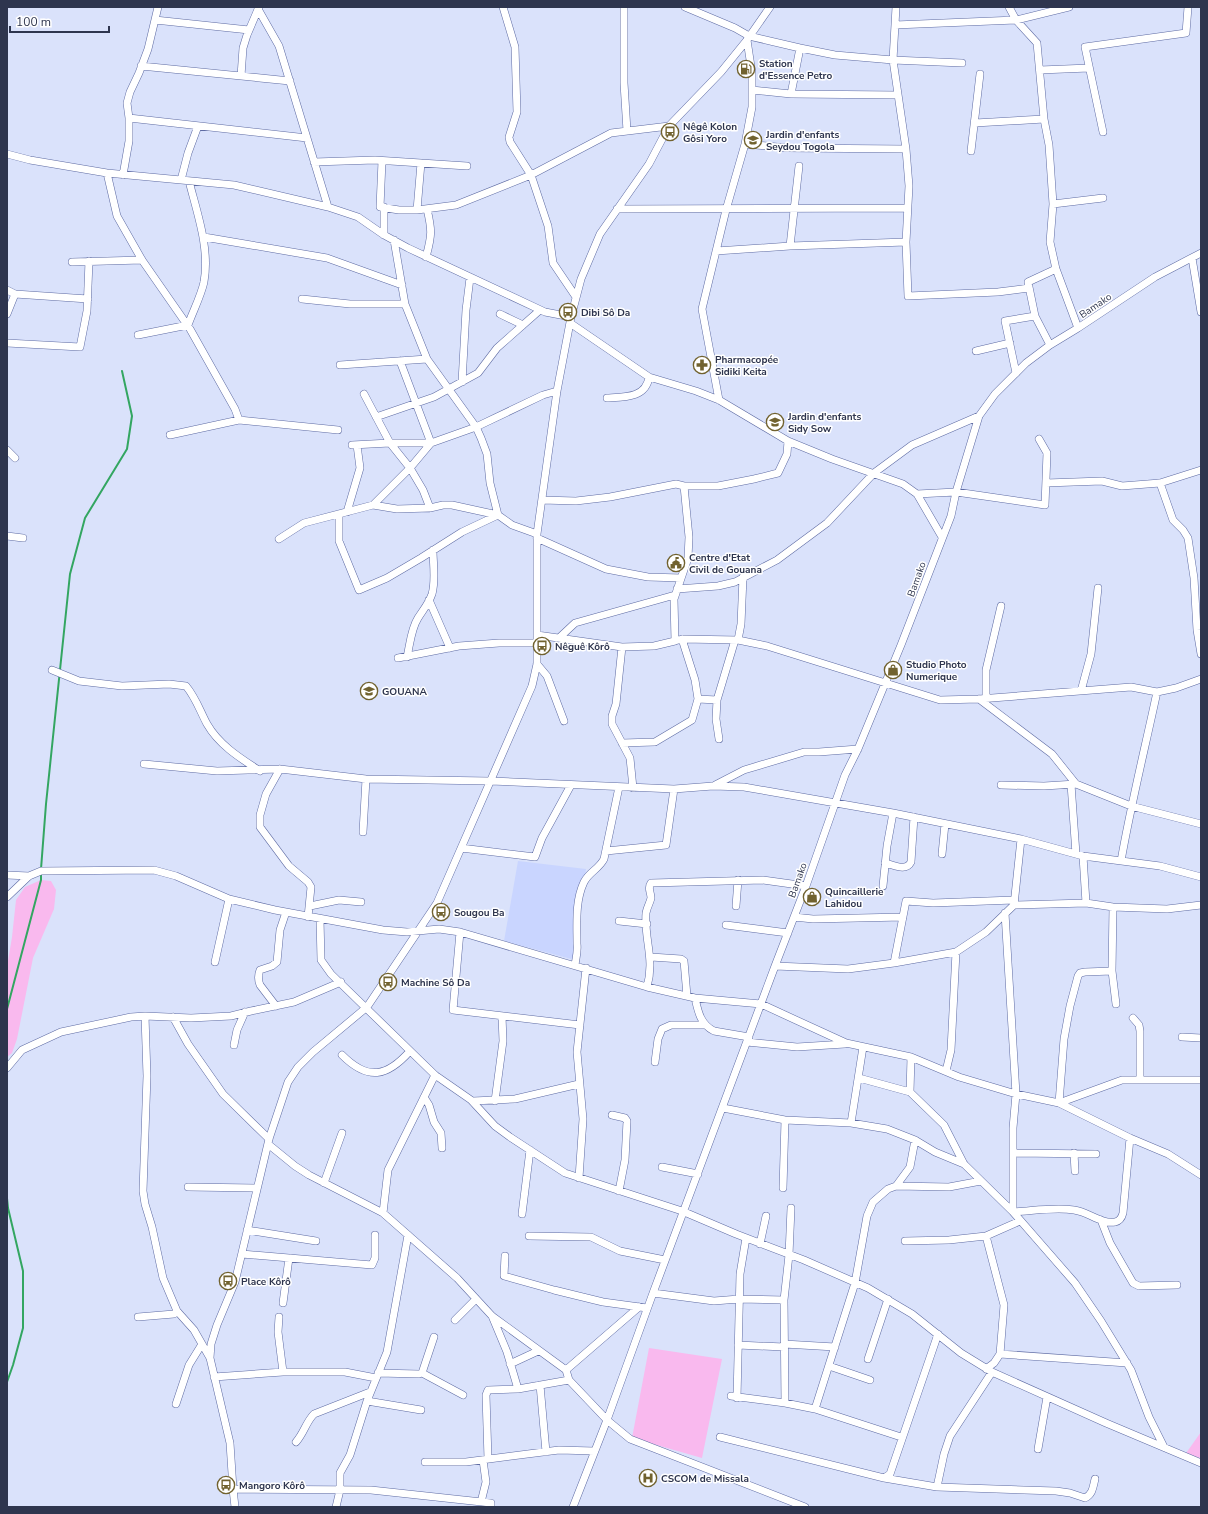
<svg xmlns="http://www.w3.org/2000/svg" width="1208" height="1514" viewBox="0 0 1208 1514" font-family="'Nunito Sans',sans-serif">
<rect width="100%" height="100%" fill="#dae2fb"/>
<path fill="#c9d5ff" d="M 518,861 L 586,869 L 575,960 L 504,941 Z"/>
<path fill="#f9b9ee" d="M 41,880 L 51,881 L 56,890 L 54,909 L 33,958 L 17,1039 L 12,1053 L 7,1057 L 7,967 L 12,937 L 16,900 L 25,887 Z
M 649,1348 L 722,1359 L 702,1458 L 632,1438 Z
M 1201,1432 L 1201,1458 L 1184,1456 Z"/>
<g fill="none" stroke-linecap="round" stroke-linejoin="round">
<path stroke="#33a661" stroke-width="2" d="M 41,869 L 46,804 L 70,574 L 85,518 L 127,449 L 132,416 L 122,371
M 7,1009 L 41,880 L 41,873
M 7,1198 L 8,1208 L 23,1271 L 23,1328 L 13,1365 L 7,1382"/>
<defs>
<path id="minor" d="M 503,7 L 515,47 L 517,112 L 509,137 L 510,142 L 531,175 L 548,226 L 553,263 L 576,297
M 624,7 L 624,83 L 627,131
M 685,7 L 735,28 L 749,36 L 800,48 L 835,55 L 893,60 L 962,63
M 896,7 L 893,60 L 906,149 L 909,186 L 906,242 L 908,296 L 998,292 L 1029,288
M 1009,7 L 1016,20 L 1037,43 L 1044,119 L 1049,145 L 1053,204 L 1050,242 L 1056,269 L 1078,328
M 258,9 L 279,46 L 328,207
M 155,20 L 249,30
M 895,25 L 1016,20 L 1069,7
M 141,66 L 290,81
M 1040,70 L 1089,68
M 241,76 L 243,48 L 247,35 L 259,7
M 752,90 L 791,94 L 898,95
M 791,94 L 800,48
M 129,118 L 307,138
M 975,123 L 1044,119
M 1103,132 L 1085,47 L 1186,33 L 1188,7
M 745,144 L 788,148 L 906,149
M 971,151 L 980,74
M 7,154 L 30,160 L 107,173 L 234,185 L 328,207 L 358,217 L 384,235 L 408,248 L 545,312 L 571,317
M 382,161 L 380,207 L 399,210 L 417,210 L 456,205 L 531,175 L 611,133 L 669,126
M 314,162 L 375,160 L 467,166
M 107,173 L 117,216 L 142,260 L 190,329 L 235,409 L 239,420
M 123,175 L 129,141 L 129,118 L 127,103 L 130,92 L 139,73 L 148,49 L 158,7
M 181,180 L 188,153 L 198,126
M 1053,204 L 1103,198
M 617,209 L 907,208
M 417,210 L 421,163
M 384,235 L 384,207
M 204,237 L 327,258 L 402,285
M 394,240 L 405,304 L 427,359 L 476,427 L 481,438 L 487,454 L 490,483 L 498,515
M 790,246 L 799,166
M 716,251 L 790,246 L 906,242
M 426,257 C 432,235 432,230 427,209
M 1192,258 L 1201,312
M 72,262 L 142,260
M 7,290 L 15,294 L 88,299
M 302,299 L 350,304 L 405,304
M 7,314 L 15,294
M 500,314 L 523,325
M 570,323 L 649,377 L 696,391 L 719,400 L 788,441 L 832,459 L 903,484 L 917,494 L 956,492 L 1045,505 L 1047,453 L 1039,439
M 138,335 L 188,325 C 193,311 201,296 204,282 C 210,248 197,213 189,181
M 7,343 L 80,347 L 87,311 L 89,261
M 1050,345 L 1035,316 L 1028,282 L 1056,269
M 976,351 L 1010,343
M 400,361 L 431,443
M 340,365 L 427,359
M 1016,373 L 1005,321 L 1035,316
M 462,382 L 466,310 L 470,278
M 364,394 L 390,443 L 410,468 L 423,490 L 430,508
M 607,398 C 625,397 646,398 649,377
M 719,400 L 702,309 L 726,210 L 745,144 L 752,107 L 752,73 L 747,40
M 376,417 L 434,397 L 478,373 L 497,348 L 540,310
M 170,435 L 239,420 L 338,430
M 352,445 L 390,443 L 431,443 L 476,427 L 543,395 L 557,391
M 7,450 L 15,458
M 1046,483 L 1102,481 L 1122,486 L 1160,483 L 1201,470
M 1160,483 L 1173,520 L 1183,530 L 1188,538 L 1194,578 L 1197,630 L 1201,654
M 684,486 L 718,486 L 754,479 L 778,473 L 787,454 L 788,441
M 917,494 L 942,537
M 542,500 L 576,501 L 610,497 L 676,484 L 684,486 L 689,537 L 688,558 L 674,599 L 675,641 L 682,639 L 738,640 L 767,646 L 940,700 L 979,699 L 1131,687 L 1157,692 L 1176,688 L 1201,679
M 373,505 L 410,468 L 431,443
M 347,512 L 360,468 L 357,445
M 339,514 L 339,541 L 359,590 L 387,578 L 421,558 L 462,532 L 498,515
M 7,536 L 23,538
M 537,538 L 606,569 L 648,577 L 681,578
M 279,539 L 304,523 L 373,505 L 397,509 L 430,508 L 443,505 L 452,505 L 498,515 L 512,525 L 537,534
M 677,589 L 718,586 L 735,582 L 777,560 L 827,523 L 874,473 L 912,445 L 979,416
M 429,600 L 450,648
M 537,635 L 622,647 L 654,646 L 675,641
M 559,638 L 575,623 L 675,595
M 738,640 L 741,624 L 743,577
M 622,647 L 616,704 L 612,716 L 612,724 L 630,758 L 633,788
M 407,657 C 410,644 411,629 418,618 C 423,610 429,603 432,594 C 436,580 433,564 433,550
M 398,658 L 459,646 L 499,643 L 538,643
M 537,664 L 547,676 L 564,721
M 52,670 L 79,681 L 122,686 L 169,684 L 186,686 C 196,698 200,711 207,724 C 219,745 240,758 260,771
M 1081,691 L 1091,654 L 1098,588
M 698,699 L 717,700
M 979,699 L 1052,754 L 1076,784
M 986,699 L 986,670 L 1001,606
M 719,739 L 716,719 L 717,700 L 735,640
M 622,743 L 655,742 L 692,720 L 698,699 L 695,680 L 682,639
M 144,764 L 217,771 L 280,769 L 366,779 L 490,781 L 674,789 L 713,786 L 744,787 L 893,813 L 1021,839 L 1014,905 L 986,932 L 956,952 L 894,963 L 848,969 L 775,966
M 280,769 L 266,794 L 260,815 L 260,827 L 289,866 L 308,882 L 311,887 L 308,917
M 1071,784 L 1076,854
M 715,785 L 744,770 L 804,752 L 819,752 L 858,749
M 1001,785 L 1044,786 L 1076,784 L 1131,806 L 1201,824
M 363,832 L 366,779
M 1021,839 L 1083,856 L 1160,866 L 1201,877
M 461,848 L 535,857 L 542,838 L 571,785
M 606,851 L 666,845 L 674,789
M 942,854 L 945,824
M 1083,856 L 1086,903
M 1121,861 C 1131,804 1145,748 1157,692
M 885,863 C 894,865 906,872 911,862 L 914,817
M 7,875 L 29,876
M 883,886 L 887,846 L 893,813
M 7,897 L 29,876 L 41,871 L 154,870 L 176,876 L 229,899 L 275,910 L 383,930 L 407,932 L 439,929 L 460,932 L 647,987 L 695,998 L 761,1004 L 846,1043 L 911,1057 L 959,1077 L 1016,1094 L 1005,913
M 1014,905 L 1086,903 L 1113,907 L 1167,909 L 1201,905
M 310,906 L 339,900 L 361,902
M 736,906 L 738,880
M 1113,907 L 1112,971 L 1085,972 L 1080,973 L 1078,976 L 1070,1006 L 1064,1039 L 1059,1103 L 1016,1094 L 1013,1128 L 1013,1212 L 1075,1283 L 1101,1321 L 1131,1370 L 1149,1417 L 1164,1447
M 794,917 L 813,919 L 903,917
M 320,919 L 321,960 L 331,974 L 435,1075 L 471,1100 L 495,1126 L 510,1137 L 565,1173 L 682,1211 L 736,1234 L 804,1260 L 868,1288 L 912,1314 L 961,1353 L 992,1372 L 1106,1423 L 1201,1463
M 619,921 L 647,924
M 726,925 L 788,933
M 460,932 L 453,1010 L 580,1025
M 651,957 L 681,959 L 684,961 L 687,996
M 215,962 L 229,899
M 894,963 L 906,901 L 933,903 L 1014,900
M 575,965 C 576,958 578,951 577,944 C 577,923 575,901 584,882 C 589,872 599,869 604,859 L 619,787
M 1112,971 L 1116,1004
M 647,987 C 655,958 644,940 646,913 C 647,907 650,903 651,898 C 651,892 647,888 651,883 L 763,880 L 806,886
M 695,998 C 698,1011 700,1024 714,1031 L 749,1037
M 276,1006 L 260,985 C 258,980 258,975 260,970 L 272,966 L 277,962 L 280,930 L 286,912
M 173,1017 L 188,1044 L 223,1094 L 269,1139
M 1133,1018 L 1139,1025 L 1140,1031 L 1140,1080
M 1182,1037 L 1201,1038
M 747,1042 L 797,1047 L 845,1044
M 234,1045 L 237,1030 L 245,1012
M 342,1055 C 368,1081 387,1077 410,1051
M 655,1062 L 658,1039 L 662,1029 L 671,1025 L 705,1025
M 7,1068 L 22,1050 L 61,1032 L 131,1017 L 145,1016 L 191,1018 L 231,1016 L 251,1011 L 294,1002 L 341,982
M 946,1071 L 951,1050 L 956,952
M 859,1078 L 910,1092 L 944,1125 L 964,1164 L 1013,1212 C 1033,1211 1054,1207 1074,1210 C 1089,1212 1100,1224 1115,1222 C 1120,1221 1122,1217 1123,1213 L 1130,1138
M 1201,1080 L 1122,1080 L 1059,1103 L 1130,1138 L 1168,1154 L 1201,1175
M 910,1092 L 911,1057
M 424,1097 L 429,1105 L 434,1122 L 441,1133 L 442,1148
M 473,1101 L 515,1099 L 579,1084
M 495,1101 L 503,1041 L 502,1016
M 723,1108 L 785,1120 L 851,1123 L 887,1129 L 915,1140 L 935,1152 L 964,1164
M 612,1115 L 625,1118 L 627,1121 L 625,1160 L 619,1191
M 851,1123 L 863,1047
M 268,1144 L 295,1166 L 309,1175 L 383,1213 L 457,1278 L 492,1316 L 566,1370 L 569,1380 L 607,1420 L 630,1439 L 805,1507
M 1013,1153 L 1096,1154
M 1074,1153 L 1075,1171
M 662,1167 L 698,1174
M 579,1178 L 583,1119 L 577,1052 L 586,968
M 324,1183 L 342,1133
M 896,1186 L 910,1167 L 915,1140
M 188,1187 L 257,1188
M 783,1188 L 785,1120
M 383,1213 L 388,1170 L 435,1075
M 522,1214 L 530,1150
M 1101,1220 L 1110,1243 L 1133,1283 L 1139,1286 L 1177,1285
M 247,1230 L 316,1241
M 529,1236 L 591,1237 L 620,1251 L 665,1260
M 905,1241 L 949,1240 L 986,1236 L 1020,1221
M 760,1244 L 766,1216
M 242,1254 L 372,1265 L 375,1258 L 375,1235
M 505,1256 L 504,1276 L 554,1290 L 603,1302 L 647,1308
M 653,1293 L 714,1301 L 739,1299 L 784,1300
M 283,1303 L 289,1258
M 177,1311 L 194,1330 L 210,1358 L 230,1443 L 233,1489 L 235,1507
M 492,1316 L 507,1352 L 518,1389
M 138,1317 L 174,1314 L 177,1311 L 163,1278 L 152,1227 L 145,1204 L 143,1191 L 147,1076 L 145,1016
M 279,1317 L 278,1332 L 283,1372
M 455,1320 L 476,1299
M 784,1344 L 835,1347
M 738,1345 L 784,1347
M 1000,1354 L 1127,1363
M 210,1358 L 211,1344 L 217,1325 L 235,1282 L 269,1139 L 288,1082 L 298,1067 L 313,1052 L 367,1007 L 437,903 L 532,686 L 537,664 L 537,534 L 557,391 L 571,317 L 581,279 L 600,234 L 649,164 L 669,126 L 721,72 L 747,40 L 770,7
M 868,1359 L 888,1299
M 510,1364 L 538,1351
M 829,1366 L 870,1380
M 986,1369 L 994,1363 L 1000,1354 L 1004,1305 L 986,1236
M 566,1370 L 639,1307
M 378,1373 L 419,1374 L 422,1373 L 434,1337
M 422,1373 L 463,1395
M 214,1377 L 283,1372 L 345,1372 L 376,1378
M 540,1385 L 546,1452
M 731,1396 L 785,1403 L 815,1409 L 901,1437
M 737,1398 L 740,1274 L 746,1238
M 367,1401 L 421,1410
M 785,1403 L 784,1300 L 789,1255 L 791,1208
M 176,1404 L 189,1365 L 202,1344
M 815,1409 L 855,1283 L 867,1216 L 873,1202 L 888,1189 L 896,1186 L 949,1187 L 981,1181
M 720,1437 L 884,1478 L 890,1474 L 938,1334
M 296,1442 C 304,1433 306,1422 314,1414 L 370,1392
M 1038,1449 L 1047,1397
M 488,1459 L 486,1395 L 488,1390 L 518,1389 L 569,1380
M 425,1462 L 466,1462 L 559,1450 L 594,1451
M 884,1478 L 937,1487 L 1056,1491 L 1070,1493 L 1085,1498 C 1093,1494 1093,1487 1095,1479
M 937,1487 L 944,1454 L 950,1436 L 992,1372
M 233,1489 L 371,1490 L 491,1503 L 491,1507
M 481,1502 L 486,1482 L 483,1460
M 336,1507 L 340,1490 L 340,1473 L 350,1455 L 367,1401 L 387,1352 L 408,1235
M 573,1507 L 607,1420 L 653,1293 L 775,966 L 806,886 L 845,775 L 858,749 L 901,645 L 951,516 L 956,492 L 979,416 L 995,394 L 1026,363 L 1050,345 L 1078,328 L 1155,277 L 1201,253"/>
</defs>
<use href="#minor" stroke="#5e6ba3" stroke-width="8"/>
<use href="#minor" stroke="#fff" stroke-width="7"/>
</g>
<defs>
<symbol id="fuel-ring" viewBox="-11 -11 22 22"><circle r="9.5" fill="#fff" stroke="#71622f" stroke-width="1.5"/><path d="M-5.5-6h7V0h2V4h1.3V-2.5L3-4.5l.8-.8L6-3V5H2.5V1h-1V6h-7ZM-4.2-4.7v3.2H.2V-4.7Z" fill="#71622f"/></symbol>
<symbol id="bus-ring" viewBox="-11 -11 22 22"><circle r="9.5" fill="#fff" stroke="#71622f" stroke-width="1.5"/><path d="M-5-6H5V4H4V6H2V4H-2V6H-4V4H-5ZM-3.5-4V0h7V-4ZM-3.5 1.2v1.5H-2V1.2ZM2 1.2v1.5H3.5V1.2Z" fill="#71622f"/></symbol>
<symbol id="school-ring" viewBox="-11 -11 22 22"><circle r="9.5" fill="#fff" stroke="#71622f" stroke-width="1.5"/><path d="M0-5L7-2L0 1L-7-2ZM-4 1L0 2.5L4 1V4Q0 6-4 4Z" fill="#71622f"/></symbol>
<symbol id="pharmacy-ring" viewBox="-11 -11 22 22"><circle r="9.5" fill="#fff" stroke="#71622f" stroke-width="1.5"/><path d="M-2-6h4v4h4v4h-4v4h-4v-4h-4v-4h4Z" fill="#71622f"/></symbol>
<symbol id="civic-ring" viewBox="-11 -11 22 22"><circle r="9.5" fill="#fff" stroke="#71622f" stroke-width="1.5"/><path d="M-.6-6.5H3V-4.5H.6V-3L4-1V1h2V6H-6V1h2V-1L-.6-3ZM-1.2 2.5V6h2.4V2.5Z" fill="#71622f"/></symbol>
<symbol id="shop-ring" viewBox="-11 -11 22 22"><circle r="9.5" fill="#fff" stroke="#71622f" stroke-width="1.5"/><path d="M-5-2.5h2.3a2.7 3.5 0 0 1 5.4 0H5L5.5 6h-11ZM-1.5-2.5h3a1.5 2.3 0 0 0-3 0Z" fill="#71622f"/></symbol>
<symbol id="hospital-ring" viewBox="-11 -11 22 22"><circle r="9.5" fill="#fff" stroke="#71622f" stroke-width="1.5"/><path d="M-5-5h3v3.5h4V-5h3V5h-3V1.5h-4V5h-3Z" fill="#71622f"/></symbol>
</defs>
<g fill-rule="evenodd">
<use href="#fuel-ring" x="736" y="59" width="20" height="20"/>
<use href="#bus-ring" x="660" y="122" width="20" height="20"/>
<use href="#school-ring" x="743" y="130" width="20" height="20"/>
<use href="#bus-ring" x="558" y="302" width="20" height="20"/>
<use href="#pharmacy-ring" x="692" y="355" width="20" height="20"/>
<use href="#school-ring" x="765" y="412" width="20" height="20"/>
<use href="#civic-ring" x="666" y="553" width="20" height="20"/>
<use href="#bus-ring" x="532" y="636" width="20" height="20"/>
<use href="#shop-ring" x="883" y="660" width="20" height="20"/>
<use href="#school-ring" x="359" y="681" width="20" height="20"/>
<use href="#shop-ring" x="802" y="887" width="20" height="20"/>
<use href="#bus-ring" x="431" y="902" width="20" height="20"/>
<use href="#bus-ring" x="378" y="972" width="20" height="20"/>
<use href="#bus-ring" x="218" y="1271" width="20" height="20"/>
<use href="#hospital-ring" x="638" y="1468" width="20" height="20"/>
<use href="#bus-ring" x="216" y="1475" width="20" height="20"/>
</g>
<g text-anchor="middle" stroke-width="3" stroke-linejoin="round" paint-order="stroke">
<g font-size="10" font-weight="bold" fill="#2e354e" stroke="#fff" text-anchor="start">
<text x="759" y="67">Station<tspan x="759" dy="12">d'Essence Petro</tspan></text>
<text x="683" y="130">Nêgê Kolon<tspan x="683" dy="12">Gôsi Yoro</tspan></text>
<text x="766" y="138">Jardin d'enfants<tspan x="766" dy="12">Seydou Togola</tspan></text>
<text x="581" y="316">Dibi Sô Da</text>
<text x="715" y="363">Pharmacopée<tspan x="715" dy="12">Sidiki Keita</tspan></text>
<text x="788" y="420">Jardin d'enfants<tspan x="788" dy="12">Sidy Sow</tspan></text>
<text x="689" y="561">Centre d'Etat<tspan x="689" dy="12">Civil de Gouana</tspan></text>
<text x="555" y="650">Nêguê Kôrô</text>
<text x="906" y="668">Studio Photo<tspan x="906" dy="12">Numerique</tspan></text>
<text x="382" y="695">GOUANA</text>
<text x="825" y="895">Quincaillerie<tspan x="825" dy="12">Lahidou</tspan></text>
<text x="454" y="916">Sougou Ba</text>
<text x="401" y="986">Machine Sô Da</text>
<text x="241" y="1285">Place Kôrô</text>
<text x="661" y="1482">CSCOM de Missala</text>
<text x="239" y="1489">Mangoro Kôrô</text>
</g>
<g font-size="10" fill="#2e354e" stroke="#fff">
<text transform="translate(1095 305) rotate(-34)" y="4">Bamako</text>
<text transform="translate(916 579) rotate(-70)" y="4">Bamako</text>
<text transform="translate(797 880) rotate(-70)" y="4">Bamako</text>
</g>
</g>
<rect width="1208" height="1514" fill="none" stroke="#2e354e" stroke-width="16"/>
<path d="M10 26v6h99v-6" fill="none" stroke="#2e354e" stroke-width="2"/>
<text x="16" y="26" font-size="12" fill="#2e354e" stroke="#ffffff" stroke-width="3" paint-order="stroke">100 m</text>
</svg>
